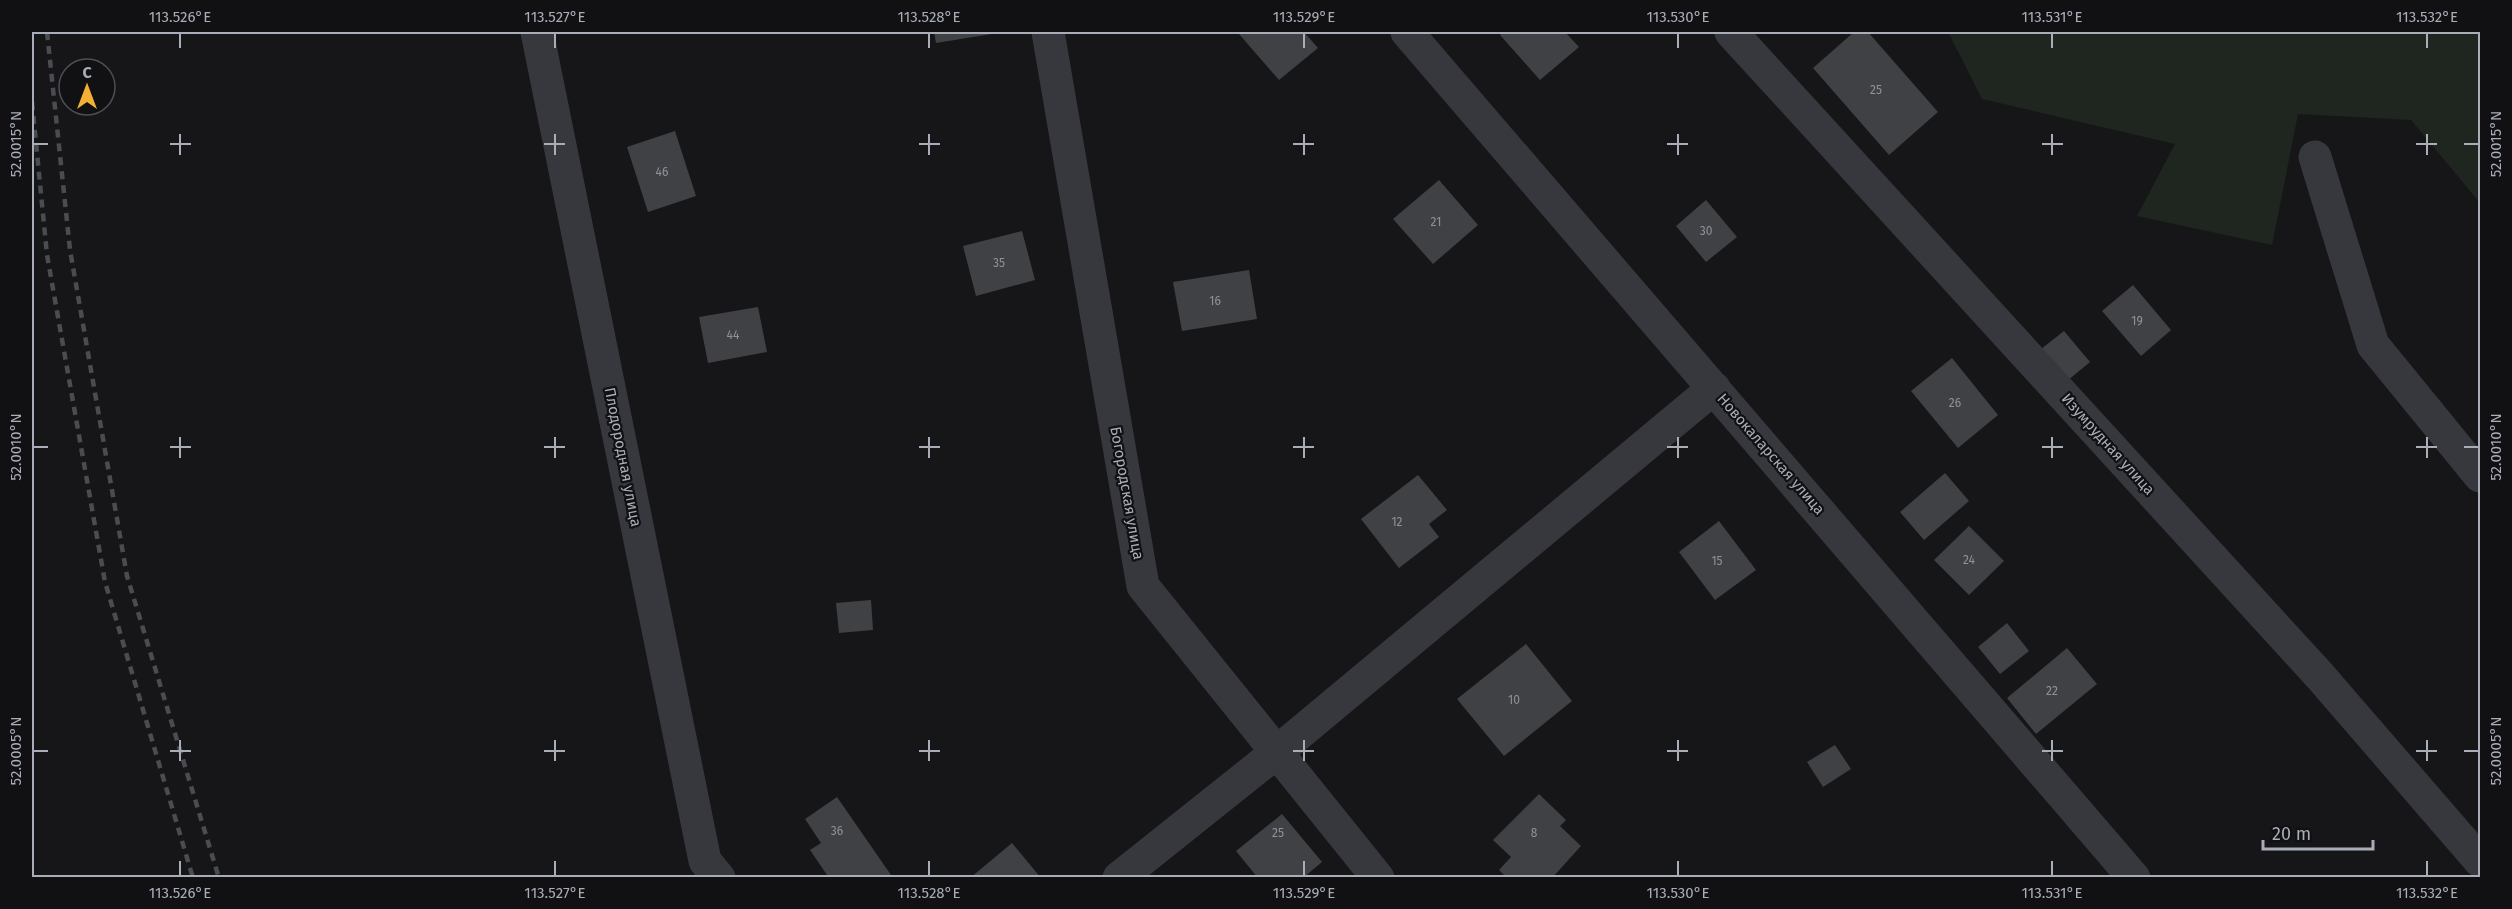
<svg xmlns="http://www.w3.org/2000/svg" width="2512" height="909" viewBox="0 0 2512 909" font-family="'Fira Sans',sans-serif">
<rect width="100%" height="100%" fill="#161618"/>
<path fill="#1e261f" d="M 1948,32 L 2480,32 L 2480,203 L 2411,120 L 2298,114 L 2272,245 L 2137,216 L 2175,144 L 1982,99 Z"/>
<path fill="#404145" d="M 934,32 L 998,32 L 998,33 L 936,43 Z
M 1242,32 L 1304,32 L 1318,48 L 1279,80 L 1239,34 Z
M 1504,32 L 1565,32 L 1579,47 L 1540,80 L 1500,35 Z
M 1854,32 L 1868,32 L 1938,112 L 1889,155 L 1813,68 Z
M 675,131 L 696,196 L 648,212 L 627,147 Z
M 1439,180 L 1478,225 L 1433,264 L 1393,219 Z
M 1706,200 L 1737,237 L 1706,262 L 1676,226 Z
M 1022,231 L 1035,280 L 976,296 L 963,246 Z
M 1249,270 L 1257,319 L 1182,331 L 1173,282 Z
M 2133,285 L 2171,330 L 2141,356 L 2102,311 Z
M 758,307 L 767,352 L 708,363 L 699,317 Z
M 2064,331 L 2090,362 L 2067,381 L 2041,349 Z
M 1952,358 L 1998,415 L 1958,448 L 1911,391 Z
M 1945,473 L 1969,501 L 1924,540 L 1900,512 Z
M 1418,475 L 1447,510 L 1429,524 L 1439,537 L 1399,568 L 1361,519 Z
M 1719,521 L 1756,570 L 1715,600 L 1679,552 Z
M 1969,526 L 2004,561 L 1969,595 L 1934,560 Z
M 871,600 L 873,630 L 839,633 L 836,603 Z
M 2007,623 L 2029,651 L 2000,674 L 1978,647 Z
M 1526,644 L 1572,701 L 1504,756 L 1457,699 Z
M 2067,648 L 2097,684 L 2036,734 L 2007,698 Z
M 1835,745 L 1851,769 L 1823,787 L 1807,762 Z
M 1539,794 L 1566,820 L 1560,826 L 1581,846 L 1552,878 L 1516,878 L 1514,876 L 1507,878 L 1499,870 L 1511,857 L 1493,840 Z
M 837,797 L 891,875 L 888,878 L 829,878 L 810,850 L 821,843 L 805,819 Z
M 1282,814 L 1322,862 L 1303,878 L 1258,878 L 1236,851 Z
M 1012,843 L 1041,878 L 970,878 Z"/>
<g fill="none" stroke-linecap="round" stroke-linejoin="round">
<path stroke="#37383d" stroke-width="33" d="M 537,32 L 705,861 L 719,878
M 1048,32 L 1143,586 L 1378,878
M 1407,32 L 2134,878
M 1731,32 L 2320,676 L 2480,861
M 2315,157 L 2373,345 L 2480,476
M 1119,878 L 1277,752 L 1714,388"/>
<path stroke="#4a4c52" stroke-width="4.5" stroke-dasharray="8 6" stroke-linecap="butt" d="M 47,32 L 70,250 L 127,576 L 219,878
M 32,102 L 47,255 L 105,582 L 193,878"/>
</g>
<path fill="none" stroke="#a8adb8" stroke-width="2" d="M 180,33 L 180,48M 555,33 L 555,48M 929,33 L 929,48M 1304,33 L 1304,48M 1678,33 L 1678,48M 2052,33 L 2052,48M 2427,33 L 2427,48M 180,134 L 180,155M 555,134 L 555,155M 929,134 L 929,155M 1304,134 L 1304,155M 1678,134 L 1678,155M 2052,134 L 2052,155M 2427,134 L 2427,155M 33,144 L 48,144M 170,144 L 191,144M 544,144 L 565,144M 919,144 L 940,144M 1293,144 L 1314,144M 1667,144 L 1688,144M 2042,144 L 2063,144M 2416,144 L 2437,144M 2464,144 L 2479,144M 180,437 L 180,458M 555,437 L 555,458M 929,437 L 929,458M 1304,437 L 1304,458M 1678,437 L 1678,458M 2052,437 L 2052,458M 2427,437 L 2427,458M 33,447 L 48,447M 170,447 L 191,447M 544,447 L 565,447M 919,447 L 940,447M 1293,447 L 1314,447M 1667,447 L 1688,447M 2042,447 L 2063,447M 2416,447 L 2437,447M 2464,447 L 2479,447M 180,740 L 180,761M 555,740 L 555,761M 929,740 L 929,761M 1304,740 L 1304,761M 1678,740 L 1678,761M 2052,740 L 2052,761M 2427,740 L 2427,761M 33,751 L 48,751M 170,751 L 191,751M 544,751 L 565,751M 919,751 L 940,751M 1293,751 L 1314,751M 1667,751 L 1688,751M 2042,751 L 2063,751M 2416,751 L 2437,751M 2464,751 L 2479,751M 180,861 L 180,876M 555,861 L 555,876M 929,861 L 929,876M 1304,861 L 1304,876M 1678,861 L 1678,876M 2052,861 L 2052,876M 2427,861 L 2427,876"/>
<g text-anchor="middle" stroke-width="4.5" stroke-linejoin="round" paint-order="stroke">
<g font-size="12" fill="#8e929b">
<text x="1876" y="94">25</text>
<text x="662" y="176">46</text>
<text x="1436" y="226">21</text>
<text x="1706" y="235">30</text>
<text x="999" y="267">35</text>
<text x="1215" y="305">16</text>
<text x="2137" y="325">19</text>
<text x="733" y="339">44</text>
<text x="1955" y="407">26</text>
<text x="1397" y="526">12</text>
<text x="1969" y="564">24</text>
<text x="1717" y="565">15</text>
<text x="2052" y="695">22</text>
<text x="1514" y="704">10</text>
<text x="837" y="835">36</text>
<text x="1278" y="837">25</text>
<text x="1534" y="837">8</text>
</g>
<g font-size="15" fill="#a8adb8" stroke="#111113">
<text transform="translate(2108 444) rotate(48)" y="5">Изумрудная улица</text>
<text transform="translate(1771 454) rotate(49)" y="5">Новокаларская улица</text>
<text transform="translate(623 457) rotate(79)" y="5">Плодородная улица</text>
<text transform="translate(1127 493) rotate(80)" y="5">Богородская улица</text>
</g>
</g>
<rect width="2512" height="909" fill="none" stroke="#111113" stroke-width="66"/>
<g transform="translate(87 87)"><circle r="28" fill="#111113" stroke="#4d4f55" stroke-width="1.5"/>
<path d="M0-4.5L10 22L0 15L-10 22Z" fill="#f2b134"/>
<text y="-9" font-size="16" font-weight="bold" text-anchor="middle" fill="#a8adb8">С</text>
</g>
<path d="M2263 840v9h110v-9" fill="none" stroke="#a8adb8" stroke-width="3"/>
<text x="2272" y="840" font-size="18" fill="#a8adb8" stroke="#111113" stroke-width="4.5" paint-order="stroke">20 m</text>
<rect x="33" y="33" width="2446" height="843" fill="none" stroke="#a8adb8" stroke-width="2"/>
<g font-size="15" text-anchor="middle" fill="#a8adb8">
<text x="180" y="22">113.526°E</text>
<text x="555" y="22">113.527°E</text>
<text x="929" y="22">113.528°E</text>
<text x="1304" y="22">113.529°E</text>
<text x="1678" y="22">113.530°E</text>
<text x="2052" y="22">113.531°E</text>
<text x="2427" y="22">113.532°E</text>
<text transform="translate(16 144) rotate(-90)" y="5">52.0015°N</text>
<text transform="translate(2496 144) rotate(-90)" y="5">52.0015°N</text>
<text transform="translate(16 447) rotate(-90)" y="5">52.0010°N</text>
<text transform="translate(2496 447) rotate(-90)" y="5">52.0010°N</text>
<text transform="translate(16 751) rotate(-90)" y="5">52.0005°N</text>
<text transform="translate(2496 751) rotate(-90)" y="5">52.0005°N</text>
<text x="180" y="898">113.526°E</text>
<text x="555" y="898">113.527°E</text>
<text x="929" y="898">113.528°E</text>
<text x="1304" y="898">113.529°E</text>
<text x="1678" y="898">113.530°E</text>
<text x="2052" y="898">113.531°E</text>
<text x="2427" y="898">113.532°E</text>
</g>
</svg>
